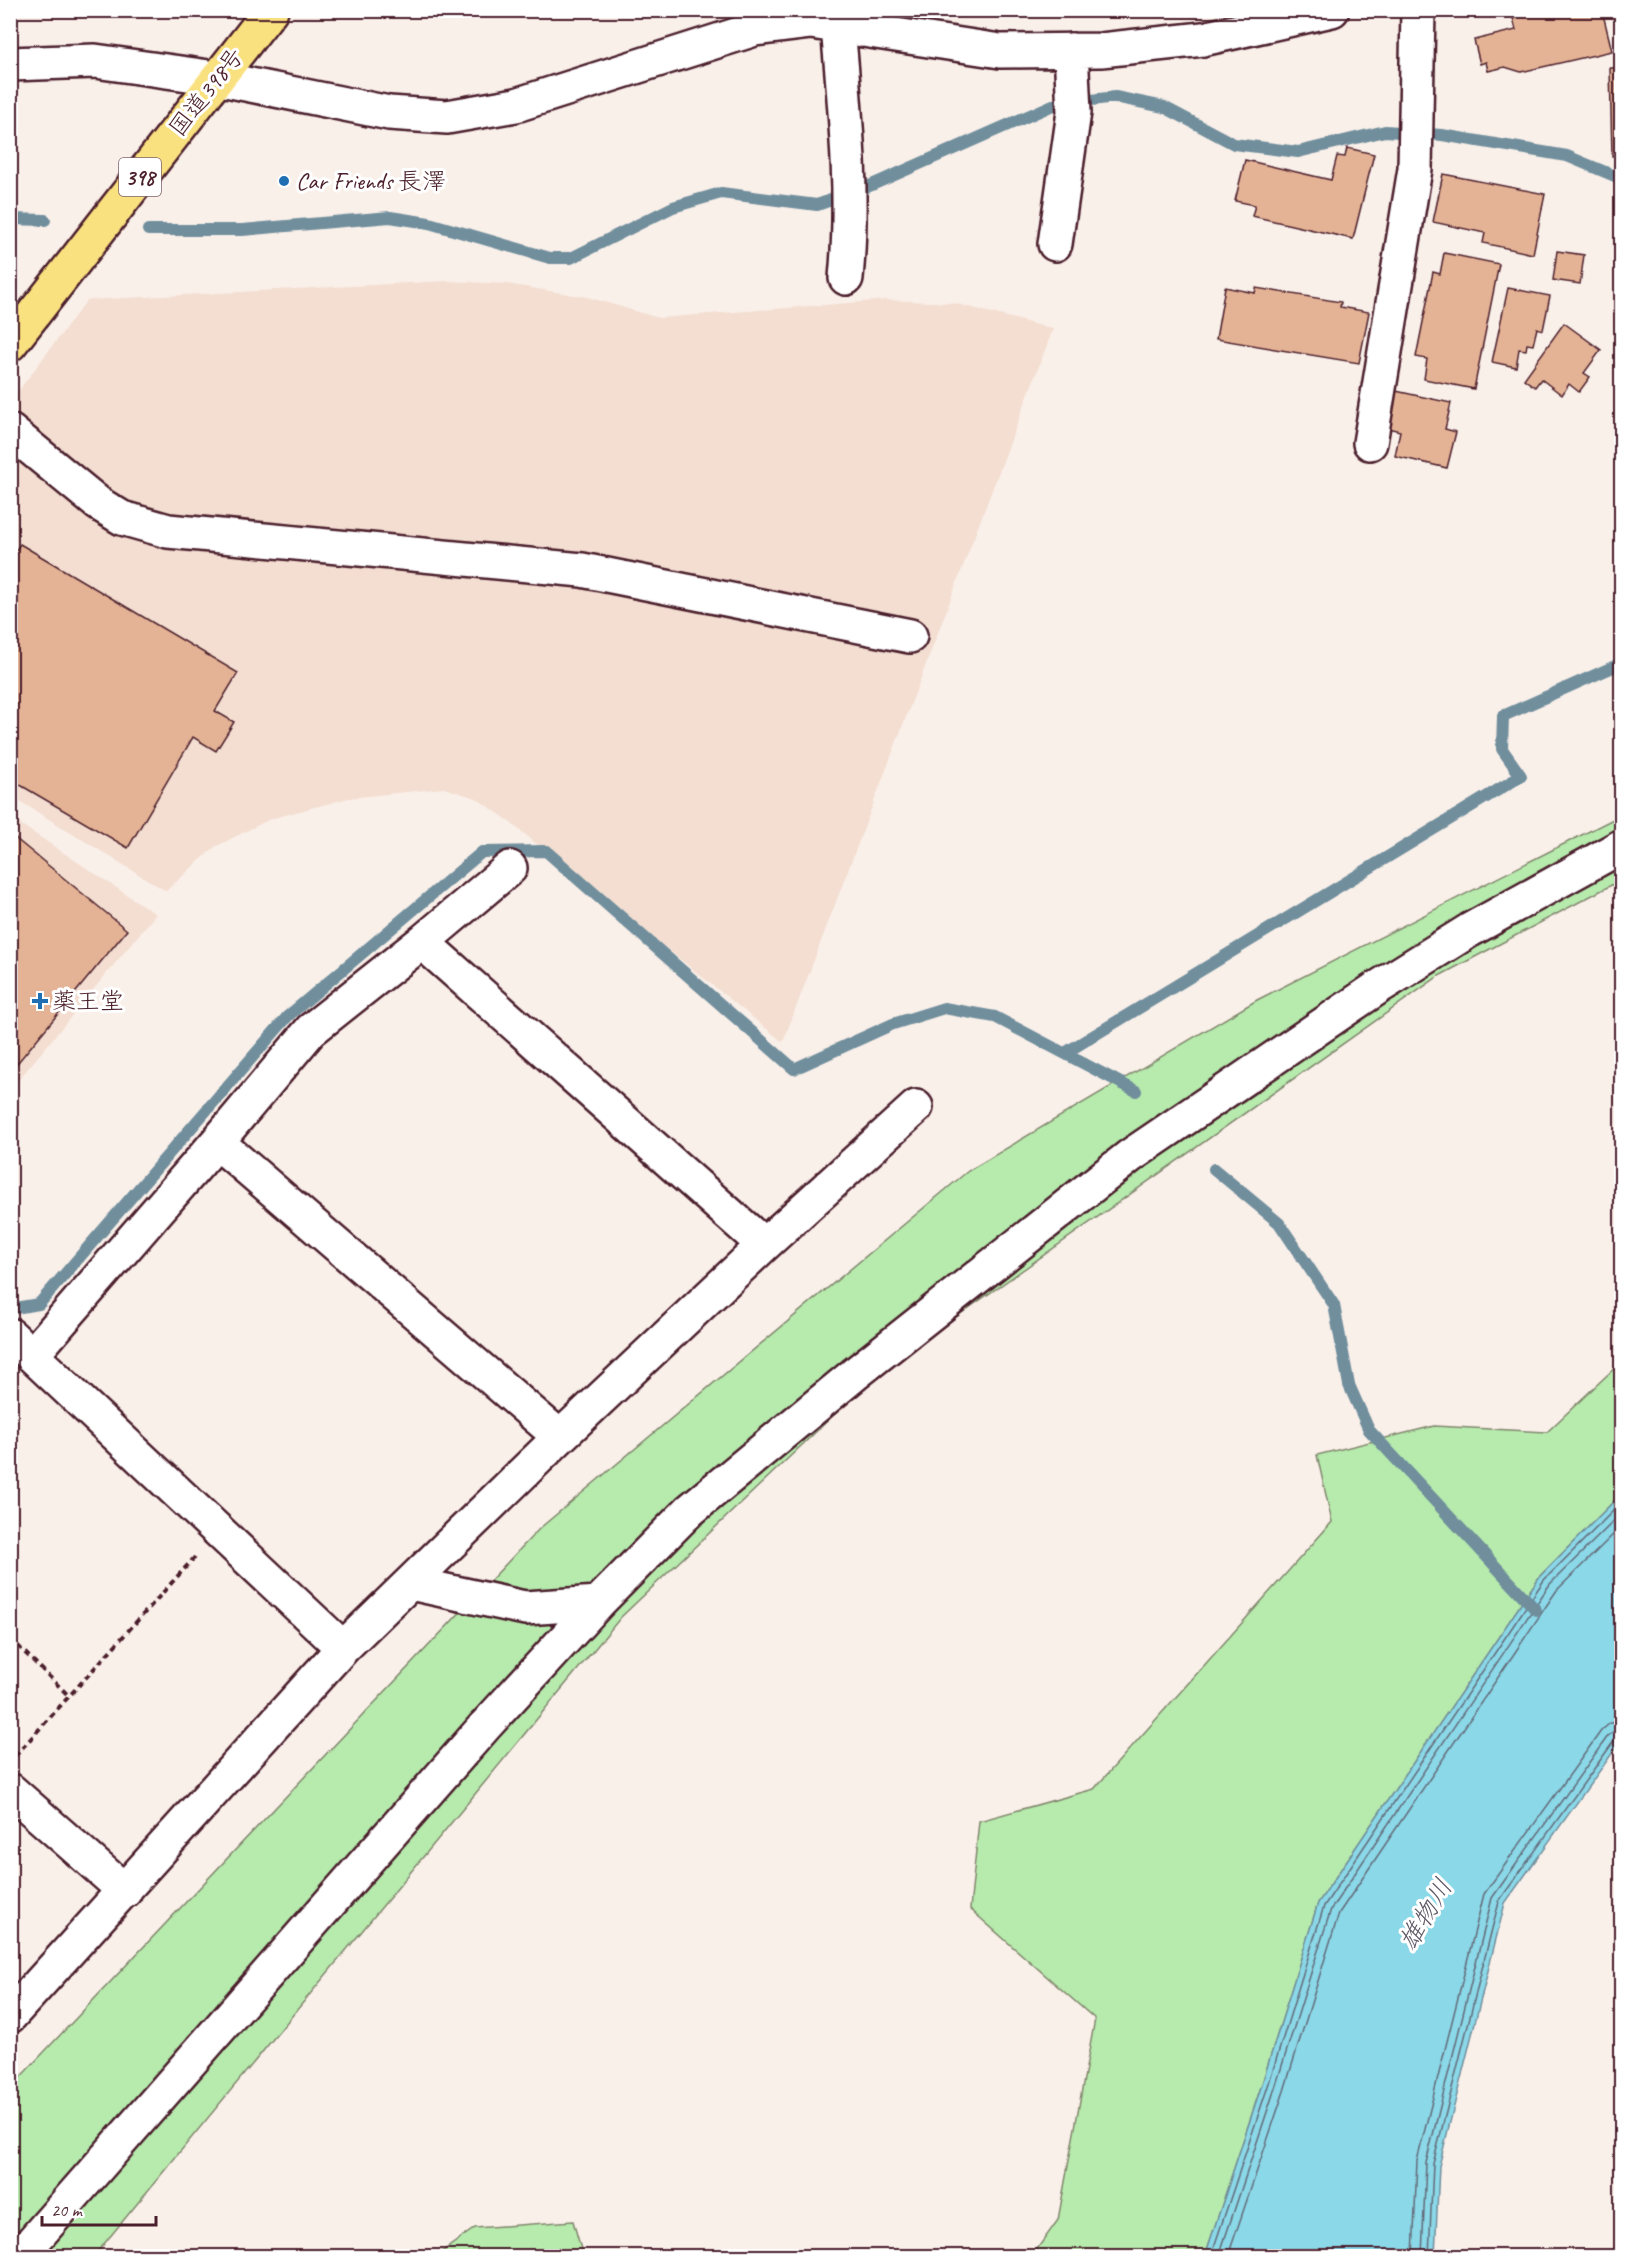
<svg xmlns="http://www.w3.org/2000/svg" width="1632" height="2267" viewBox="0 0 1632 2267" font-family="Caveat,'Klee One',sans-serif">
<rect width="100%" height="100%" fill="#faf0ea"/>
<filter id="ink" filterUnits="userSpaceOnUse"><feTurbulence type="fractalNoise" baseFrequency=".0167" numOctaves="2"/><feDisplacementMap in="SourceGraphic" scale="12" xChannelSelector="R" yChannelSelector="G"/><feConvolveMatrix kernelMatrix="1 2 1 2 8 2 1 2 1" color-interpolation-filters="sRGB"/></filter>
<g filter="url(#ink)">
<path fill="#f3ded1" d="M 447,281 L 507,284 L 587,297 L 659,318 L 886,300 L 954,303 L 1053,329 L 783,1042 L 502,816 L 476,798 L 444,788 L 349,798 L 270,819 L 215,847 L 166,891 L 11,796 L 10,402 L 87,300 Z
M 11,818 L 156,914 L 11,1089 Z"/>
<path fill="#b6ebad" stroke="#80856c" stroke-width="1.5" d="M 1621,815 L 1621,880 L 1439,976 L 881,1370 L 621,1617 L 94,2256 L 11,2256 L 10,2088 L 540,1528 L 968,1171 L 1257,1000 Z
M 1621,1362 L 1621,1494 L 1540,1576 L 1318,1903 L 1262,2084 L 1205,2256 L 1032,2256 L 1058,2220 L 1095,2019 L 970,1909 L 979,1821 L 1094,1789 L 1332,1522 L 1317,1455 L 1434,1426 L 1547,1432 Z
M 573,2221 L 583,2256 L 436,2256 L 475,2228 Z"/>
<path fill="#8ad8e8" stroke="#708e9c" stroke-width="1.5" d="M 1621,1494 L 1621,1741 L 1505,1903 L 1439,2166 L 1435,2256 L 1205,2256 L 1262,2084 L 1318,1903 L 1540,1576 Z"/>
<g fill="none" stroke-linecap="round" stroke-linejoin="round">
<path stroke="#646977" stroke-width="1.5" d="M 1211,2256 L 1268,2086 L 1324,1906 L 1544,1580 L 1622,1502
M 1219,2256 L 1275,2088 L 1331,1909 L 1550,1584 L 1622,1513
M 1228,2256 L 1284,2091 L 1339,1913 L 1557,1590 L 1622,1526
M 1413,2256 L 1417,2161 L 1484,1894 L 1601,1731 L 1610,1723 L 1622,1722
M 1422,2256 L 1426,2163 L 1492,1898 L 1608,1736 L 1614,1732 L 1622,1731
M 1429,2256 L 1433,2164 L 1499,1901 L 1614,1741 L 1622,1738"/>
<path stroke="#708e9c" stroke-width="12" d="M 10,219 L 45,220
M 148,230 L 242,230 L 390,217 L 429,223 L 550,258 L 571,258 L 673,207 L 721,193 L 817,205 L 865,188 L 1053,105 L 1115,97 L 1164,107 L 1234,144 L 1298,152 L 1385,131 L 1442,135 L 1567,156 L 1622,179
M 1065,1053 L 1521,776 L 1502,749 L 1503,716 L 1622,663
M 1214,1169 L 1279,1223 L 1334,1305 L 1349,1385 L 1369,1430 L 1536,1610
M 10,1304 L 15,1308 L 39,1304 L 288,1016 L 482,852 L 546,851 L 794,1069 L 893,1024 L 944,1008 L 995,1017 L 1136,1091"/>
</g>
<path fill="#e4b396" stroke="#4a1f2b" stroke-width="1.5" d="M 1511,10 L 1602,10 L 1612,51 L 1521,72 L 1505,67 L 1488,71 L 1486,62 L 1480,64 L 1474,40 L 1516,30 Z
M 1610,68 L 1622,68 L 1622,155 L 1612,156 Z
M 1347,148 L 1374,154 L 1353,239 L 1252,216 L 1255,205 L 1235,201 L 1245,160 L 1331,180 L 1337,156 L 1345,157 Z
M 1443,174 L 1545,194 L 1533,254 L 1483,243 L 1485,233 L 1433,222 Z
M 1557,251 L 1584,255 L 1580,284 L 1553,280 Z
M 1444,253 L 1499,264 L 1474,389 L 1424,379 L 1427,359 L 1416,357 L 1433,272 L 1440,274 Z
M 1225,287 L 1255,293 L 1256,288 L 1341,302 L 1340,307 L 1369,312 L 1359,363 L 1216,339 Z
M 1508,288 L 1550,296 L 1543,330 L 1537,328 L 1533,345 L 1527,344 L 1526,350 L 1519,349 L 1516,367 L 1492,362 Z
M 1564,323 L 1601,350 L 1584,373 L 1590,377 L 1579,392 L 1569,384 L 1562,395 L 1541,379 L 1535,387 L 1524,379 Z
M 1396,391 L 1451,403 L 1445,429 L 1456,432 L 1447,468 L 1395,456 L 1400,431 L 1388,428 Z
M 20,544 L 238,673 L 215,711 L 234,722 L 216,751 L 193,737 L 128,848 L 10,779 L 10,559 Z
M 10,834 L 127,930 L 10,1072 Z"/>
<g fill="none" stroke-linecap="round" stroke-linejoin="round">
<defs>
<path id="minor" d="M 838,26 C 845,110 854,194 846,278
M 10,64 L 95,61 L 216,78 L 389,113 L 447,117 L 516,105 L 755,29 L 811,22 L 1000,51 L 1101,50 L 1203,39 L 1332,10
M 1055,244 L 1074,112 L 1071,50
M 10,431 L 99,504 L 122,518 L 168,531 L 582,570 L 910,636
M 1370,443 L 1415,169 L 1418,10
M 422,942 L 764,1245
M 217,1142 L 560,1437
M 10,1335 L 343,1648
M 32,1355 L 217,1142 L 311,1030 L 422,942 L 510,868
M 410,1583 L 525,1608 L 598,1603
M 10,1790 L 125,1891
M 10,2016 L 343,1648 L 560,1437 L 764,1245 L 916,1107
M 20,2256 L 485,1726 L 598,1603 L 689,1511 L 856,1373 L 1130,1156 L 1377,988 L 1470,930 L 1622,846"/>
<path id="highway" d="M 10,344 L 271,10"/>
</defs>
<use href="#minor" stroke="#4a1f2b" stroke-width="38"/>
<use href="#highway" stroke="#4a1f2b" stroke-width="38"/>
<path stroke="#4a1f2b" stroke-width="4" stroke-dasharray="6 4.5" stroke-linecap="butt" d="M 10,1638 L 69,1696
M 15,1756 L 195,1557"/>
<use href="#minor" stroke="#fff" stroke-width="33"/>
<use href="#highway" stroke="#fae180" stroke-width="33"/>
</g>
</g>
<g fill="#1f6fb2" stroke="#fff" stroke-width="2">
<circle cx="284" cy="181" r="6"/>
<path d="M37 992h6v6h6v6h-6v6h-6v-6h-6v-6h6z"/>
</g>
<g text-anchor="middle" stroke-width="6" stroke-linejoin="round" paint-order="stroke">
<rect fill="#fff" stroke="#80626b" stroke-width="1.5" x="119" y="158" width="42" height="38" rx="4.5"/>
<g font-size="22" font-weight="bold" fill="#4a1f2b">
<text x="140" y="185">398</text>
</g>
<g font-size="24" fill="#4a1f2b" stroke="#fff">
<text transform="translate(206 92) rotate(-52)" y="8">国道398号</text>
</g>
<g font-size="24" fill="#4a1f2b" stroke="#fff" text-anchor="start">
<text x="296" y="189">Car Friends 長澤</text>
<text x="52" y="1009">薬王堂</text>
</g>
<g font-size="26" font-style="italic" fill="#5d5664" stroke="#fff">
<text transform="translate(1425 1914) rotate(-59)" y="9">雄物川</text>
</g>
</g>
<rect width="1632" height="2267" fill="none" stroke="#fff" stroke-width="36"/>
<rect x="18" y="18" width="1596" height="2231" fill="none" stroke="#4a1f2b" stroke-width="2" filter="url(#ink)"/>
<path d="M42 2216v9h114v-9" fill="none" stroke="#4a1f2b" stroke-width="3"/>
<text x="51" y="2216" font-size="18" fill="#4a1f2b" stroke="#ffffff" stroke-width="4.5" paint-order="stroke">20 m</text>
</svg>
